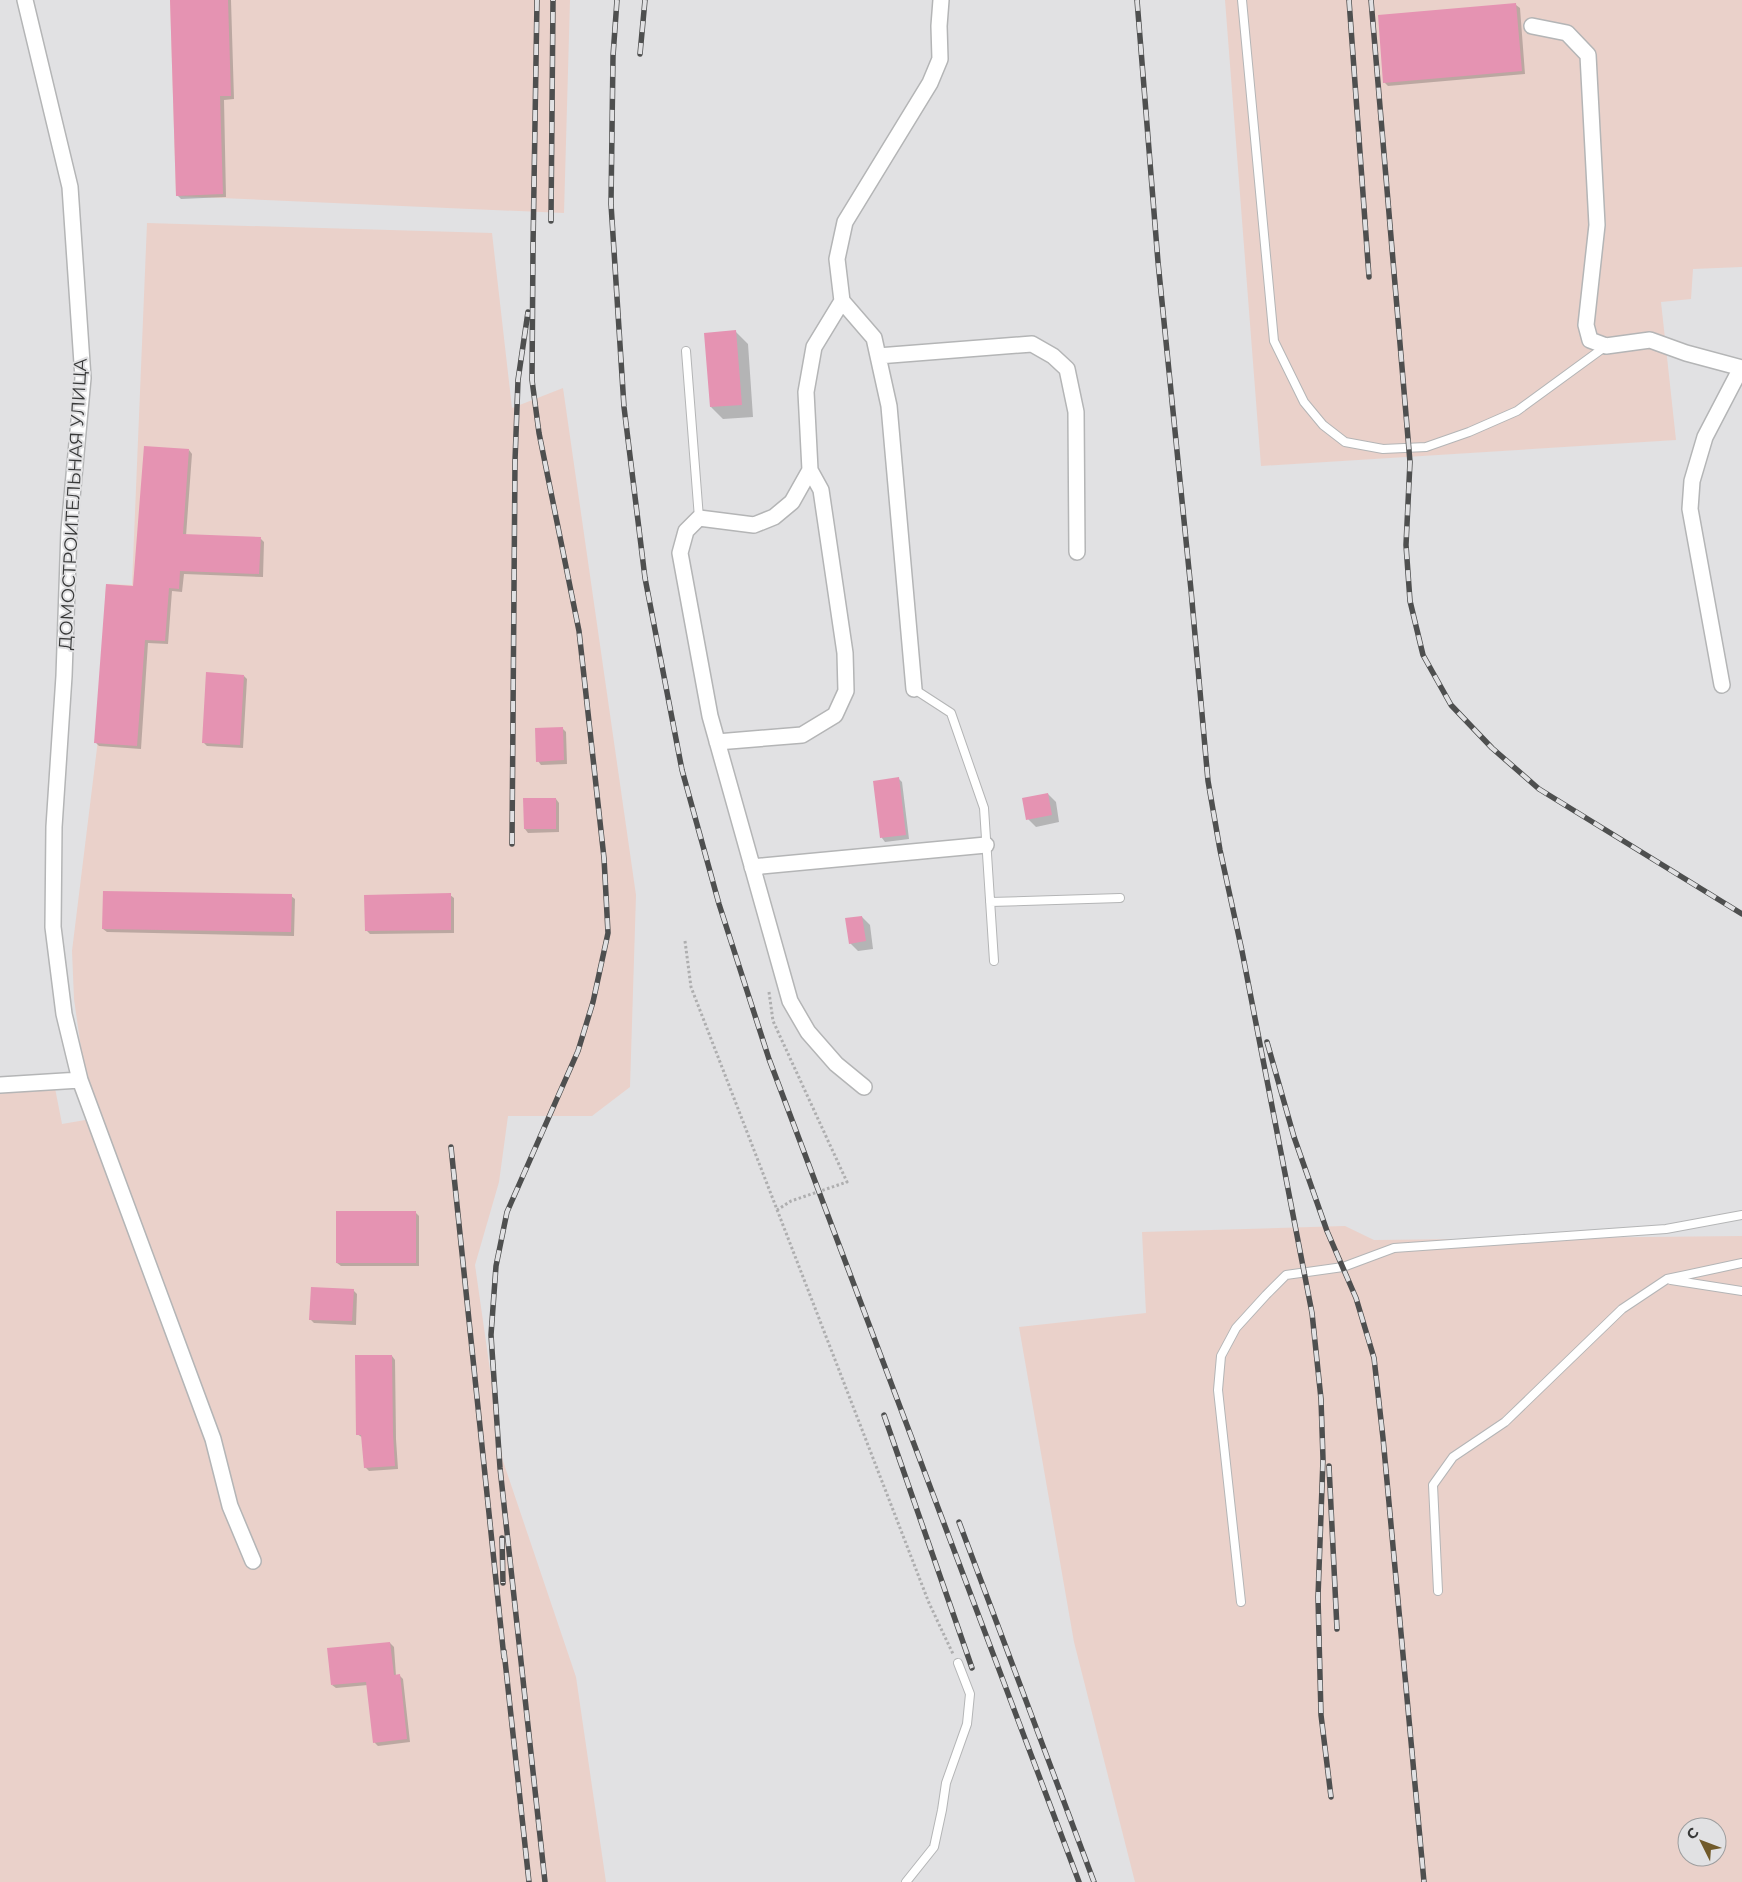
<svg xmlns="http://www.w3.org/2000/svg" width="1742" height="1882" viewBox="0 0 1742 1882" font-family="Montserrat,sans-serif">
<rect width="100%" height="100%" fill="#e1e1e3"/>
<path fill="#ead1ca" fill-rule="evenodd" d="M 170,0 L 570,0 L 564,213 L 176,196 Z
M 1225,0 L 1742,0 L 1742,267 L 1693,269 L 1691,299 L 1661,302 L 1676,440 L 1261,466 Z
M 147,223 L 492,233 L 512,408 L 563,388 L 636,895 L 630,1087 L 592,1116 L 508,1116 L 499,1182 L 475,1265 L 503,1461 L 576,1677 L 606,1882 L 0,1882 L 0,1092 L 55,1088 L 62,1124 L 91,1119 L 74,999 L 72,951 L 97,748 L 106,584 L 132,585 Z
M 1345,1226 L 1374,1240 L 1742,1236 L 1742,1882 L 1135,1882 L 1074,1642 L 1019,1327 L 1146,1313 L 1142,1232 ZM 1687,1827 L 1717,1827 L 1717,1857 L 1687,1857 Z"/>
<path fill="#0003" d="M 172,0 L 231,0 L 234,99 L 224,100 L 226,197 L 181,199 L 177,195 Z
M 1516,5 L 1520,8 L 1525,74 L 1388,86 L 1384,82 Z
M 736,332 L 748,344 L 753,417 L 723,419 L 711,407 Z
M 189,450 L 192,454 L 186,536 L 261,539 L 264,542 L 263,577 L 184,574 L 182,592 L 172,591 L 168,644 L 148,643 L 141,749 L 99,746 L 95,742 L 135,587 Z
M 244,676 L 247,679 L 243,748 L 207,746 L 204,743 Z
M 562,728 L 566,732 L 567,764 L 541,765 L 538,761 Z
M 899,779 L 902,782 L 909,839 L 885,842 L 882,838 L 875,782 Z
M 1048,794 L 1056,802 L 1059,822 L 1036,827 L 1028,819 Z
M 556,799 L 559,803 L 559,832 L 528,833 L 525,829 Z
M 450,895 L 454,898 L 454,933 L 370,934 L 366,930 Z
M 291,896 L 295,899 L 294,936 L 107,932 L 103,929 Z
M 862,917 L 870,925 L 873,949 L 858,951 L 850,943 Z
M 415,1212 L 419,1216 L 419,1266 L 341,1266 L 337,1263 Z
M 353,1290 L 357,1294 L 356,1325 L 314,1323 L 311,1320 Z
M 392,1356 L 395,1360 L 396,1439 L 398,1469 L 369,1471 L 365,1467 L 363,1438 L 357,1434 Z
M 390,1643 L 394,1647 L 396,1676 L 399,1675 L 403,1679 L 410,1742 L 378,1746 L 375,1743 L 368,1685 L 336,1688 L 332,1685 Z"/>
<path fill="#e593b2" d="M 170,0 L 228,0 L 231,96 L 220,96 L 223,194 L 176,196 Z
M 1516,3 L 1522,71 L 1383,83 L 1378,15 Z
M 736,330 L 742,405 L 710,407 L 704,333 Z
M 144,446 L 189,449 L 183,534 L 261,537 L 259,574 L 180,571 L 179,589 L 169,588 L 165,641 L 145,640 L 137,746 L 94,743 L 106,584 L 133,586 Z
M 206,672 L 244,675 L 240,745 L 202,743 Z
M 563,727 L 564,760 L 536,762 L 535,728 Z
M 899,777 L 906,835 L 880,838 L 873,781 Z
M 1048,793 L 1052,815 L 1026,820 L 1022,798 Z
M 523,798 L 556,798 L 556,829 L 524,829 Z
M 103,891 L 292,894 L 291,932 L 102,929 Z
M 451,893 L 451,930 L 365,931 L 364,895 Z
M 862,916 L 866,941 L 849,944 L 845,918 Z
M 336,1211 L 416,1211 L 416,1263 L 336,1263 Z
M 311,1287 L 354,1289 L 352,1321 L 309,1320 Z
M 355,1355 L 392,1355 L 393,1434 L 395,1466 L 364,1468 L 361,1435 L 356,1435 Z
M 390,1642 L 394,1675 L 400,1674 L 407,1739 L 373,1743 L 366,1682 L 331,1685 L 327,1648 Z"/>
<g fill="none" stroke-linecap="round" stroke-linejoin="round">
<defs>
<path id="lane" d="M 1242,0 L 1274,341 L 1304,402 L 1323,425 L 1345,442 L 1383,449 L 1426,447 L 1469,432 L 1517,411 L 1606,346
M 686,351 L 699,518
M 914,689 L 951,713 L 984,808 L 994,961
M 990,902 L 1120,898
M 1671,1280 L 1742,1291
M 1438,1591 L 1433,1485 L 1453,1457 L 1505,1422 L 1622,1309 L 1667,1279 L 1742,1263
M 1241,1602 L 1218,1390 L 1221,1356 L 1236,1328 L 1266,1295 L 1286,1275 L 1343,1267 L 1394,1248 L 1666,1229 L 1742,1215
M 906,1882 L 934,1847 L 942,1810 L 946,1783 L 967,1724 L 970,1694 L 958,1663"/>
<path id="street" d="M 25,0 L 70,187 L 83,378 L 69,530 L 64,676 L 54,827 L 53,927 L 64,1014 L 80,1080 L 213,1439 L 230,1506 L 253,1561
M 1532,26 L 1567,33 L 1588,55 L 1597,225 L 1586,325 L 1590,340 L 1606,346 L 1650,340 L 1686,353 L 1742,368
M 878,356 L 1032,344 L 1053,356 L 1067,369 L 1076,412 L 1077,552
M 810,470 L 792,502 L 774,517 L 754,525 L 699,518 L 686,531 L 680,553 L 710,716 L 790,1001 L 808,1032 L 836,1064 L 864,1087
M 1722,685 L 1690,509 L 1692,481 L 1705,437 L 1741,368
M 914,689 L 889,406 L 874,338 L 842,301 L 837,259 L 845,222 L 930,83 L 940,59 L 939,26 L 941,0
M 717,742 L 802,735 L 835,715 L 846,691 L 845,653 L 821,490 L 810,470 L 806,392 L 814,347 L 842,301
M 752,867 L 986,845
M 0,1085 L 80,1080"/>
</defs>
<use href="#lane" stroke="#b4b5b6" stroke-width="10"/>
<use href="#street" stroke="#b4b5b6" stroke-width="18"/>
<path stroke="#aeaeaf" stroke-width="3" stroke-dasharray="2.5 2.5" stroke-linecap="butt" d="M 685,941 L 691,987 L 929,1603 L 953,1654
M 769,992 L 773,1021 L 847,1182 L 791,1201 L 777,1210"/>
<use href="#lane" stroke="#fff" stroke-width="8"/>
<use href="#street" stroke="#fff" stroke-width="15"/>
<defs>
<path id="rail" d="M 537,0 L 533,247 L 532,380 L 539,433 L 579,631 L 604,858 L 608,933 L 593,1002 L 578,1051 L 507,1212 L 496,1266 L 491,1335 L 500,1468 L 545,1882
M 617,0 L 613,56 L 611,204 L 624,407 L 645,578 L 682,770 L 719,904 L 769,1059 L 1079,1882
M 1137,0 L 1158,262 L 1191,590 L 1208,781 L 1220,850 L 1242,951 L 1312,1313 L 1321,1399 L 1323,1459 L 1318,1597 L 1321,1715 L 1331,1797
M 1349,0 L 1369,277
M 1371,0 L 1410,462 L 1406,545 L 1410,601 L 1423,655 L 1451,705 L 1492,748 L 1539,789 L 1742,914
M 640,54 L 645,0
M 551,221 L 553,0
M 512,844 L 515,461 L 518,380 L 528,312
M 1267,1042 L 1294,1137 L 1327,1231 L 1356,1298 L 1374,1358 L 1383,1438 L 1424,1882
M 451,1147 L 504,1658
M 884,1415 L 972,1668
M 1329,1466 L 1337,1629
M 959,1522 L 1094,1882
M 502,1538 L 503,1583
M 504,1651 L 529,1882"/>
</defs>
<use href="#rail" stroke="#4e4f4f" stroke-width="5.5"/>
<use href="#rail" stroke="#e1e1e3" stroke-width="4" stroke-dasharray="11" stroke-linecap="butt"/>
</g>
<g text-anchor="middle" stroke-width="4" stroke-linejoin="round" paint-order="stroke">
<g font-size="18" fill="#383939" stroke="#e1e1e3">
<text transform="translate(73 504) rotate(-87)" y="6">ДОМОСТРОИТЕЛЬНАЯ УЛИЦА</text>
</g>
</g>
<g transform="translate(1702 1842) rotate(312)"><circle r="24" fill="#e1e1e3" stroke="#9d9e9f"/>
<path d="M0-4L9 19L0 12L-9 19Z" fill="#715a2a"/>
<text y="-8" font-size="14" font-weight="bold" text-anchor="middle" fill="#383939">С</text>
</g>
</svg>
